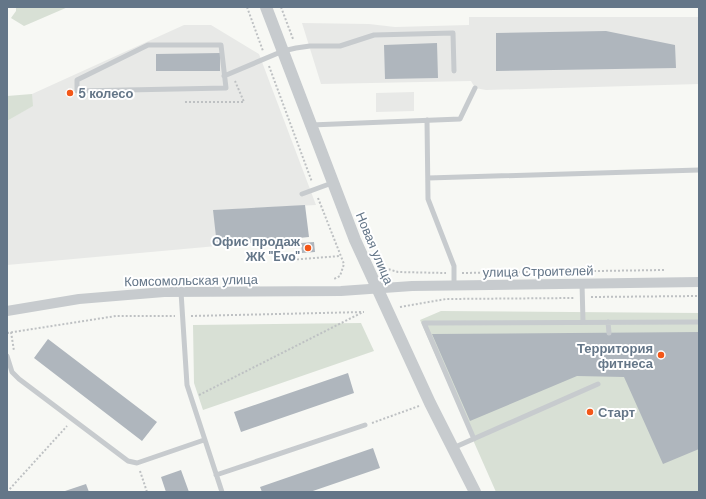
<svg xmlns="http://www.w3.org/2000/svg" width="706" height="499" viewBox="0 0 706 499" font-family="'DM Sans',sans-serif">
<rect width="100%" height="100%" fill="#f7f8f4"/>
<path fill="#e8e9e7" d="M 469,17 L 699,17 L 699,84 L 486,90 L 475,88 L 471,81 L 321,84 L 302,23 L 369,24 L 395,27 L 469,25 Z
M 184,25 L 211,25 L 259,54 L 316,205 L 214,210 L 217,246 L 7,265 L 7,121 L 32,106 L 32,94 Z
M 414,92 L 414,111 L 376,112 L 376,93 Z"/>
<path fill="#d8e0d5" d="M 16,7 L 68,7 L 24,26 L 11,18 L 16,11 Z
M 32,94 L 33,106 L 7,121 L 7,96 Z
M 441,311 L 699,313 L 699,492 L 496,492 L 420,320 Z
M 361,323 L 374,351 L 203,410 L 194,383 L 193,325 Z"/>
<path fill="#afb6bd" d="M 606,31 L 675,45 L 676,68 L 496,71 L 496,33 Z
M 437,43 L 438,78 L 385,79 L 384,45 Z
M 220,53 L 220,71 L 156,71 L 156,54 Z
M 305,205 L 309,237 L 217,246 L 213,210 Z
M 314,242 L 315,252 L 302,253 L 301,243 Z
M 699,332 L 699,449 L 663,464 L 624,377 L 577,376 L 470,421 L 432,334 Z
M 48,339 L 157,422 L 142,441 L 34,358 Z
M 348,373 L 354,393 L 241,432 L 234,412 Z
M 373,448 L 380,468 L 310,492 L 262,492 L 260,487 Z
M 181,470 L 189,492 L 166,492 L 161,477 Z
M 86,484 L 89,492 L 62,492 Z"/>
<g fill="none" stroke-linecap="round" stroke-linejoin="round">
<path stroke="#bec1c3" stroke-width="2" stroke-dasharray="2 2" stroke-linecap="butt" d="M 247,7 L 263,51
M 281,7 L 293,39
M 269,66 L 312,182
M 185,102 L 244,102 L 235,81
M 318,198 L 344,264 L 340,276 L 334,279
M 289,260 L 340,256
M 381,267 L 398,272 L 446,273
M 462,273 L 664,270
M 591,297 L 699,296
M 400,307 L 446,299 L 575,298
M 191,316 L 364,312
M 11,332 L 14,351
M 7,333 L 116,316 L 175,316
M 199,395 L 363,312
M 372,423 L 419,406
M 140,471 L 147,492
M 7,492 L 67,426"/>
<path stroke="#c7cbce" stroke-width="5" d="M 148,45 L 221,45 L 226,88 L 77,91 L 77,80 Z
M 224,76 L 283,51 L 296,48 L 310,46 L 340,46 L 374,35 L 453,33 L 454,71
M 427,120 L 428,199 L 454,266 L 454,285
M 311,125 L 460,119 L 475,88
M 428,178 L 699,170
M 302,194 L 332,183
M 582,283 L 583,322
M 181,292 L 187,385 L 222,492
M 608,322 L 609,333
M 7,356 L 12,372 L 19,379 L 128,461 L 137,463 L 204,440
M 474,439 L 424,323 L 699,322
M 453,448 L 598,384
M 216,475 L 365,425"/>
<path stroke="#c7cbce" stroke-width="10" d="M 7,311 L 79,299 L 164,292 L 341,291 L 412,286 L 699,282"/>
<path stroke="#c7cbce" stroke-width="12" d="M 266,7 L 355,240 L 430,403 L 475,492"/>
</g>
<g fill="#f35718" stroke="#fff" stroke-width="1.5">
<circle cx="70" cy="93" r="4"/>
<circle cx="308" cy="248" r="4"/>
<circle cx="661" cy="355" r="4"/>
<circle cx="590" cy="412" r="4"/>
</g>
<g text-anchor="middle" stroke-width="4" stroke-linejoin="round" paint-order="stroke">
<g font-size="13" font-weight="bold" fill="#647688" stroke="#fff" text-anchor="start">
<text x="78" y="98">5 колесо</text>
<text x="300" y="246" text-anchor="end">Офис продаж<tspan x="300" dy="15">ЖК "Evo"</tspan></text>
<text x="653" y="353" text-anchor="end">Территория<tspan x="653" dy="15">фитнеса</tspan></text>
<text x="598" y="417">Старт</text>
</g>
<g font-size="13" fill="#647688" stroke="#fff">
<text transform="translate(375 248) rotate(67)" y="5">Новая улица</text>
<text transform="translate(538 271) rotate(-1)" y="5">улица Строителей</text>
<text transform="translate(191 280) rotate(-1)" y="5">Комсомольская улица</text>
</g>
</g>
<rect width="706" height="499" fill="none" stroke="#647688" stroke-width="16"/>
</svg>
